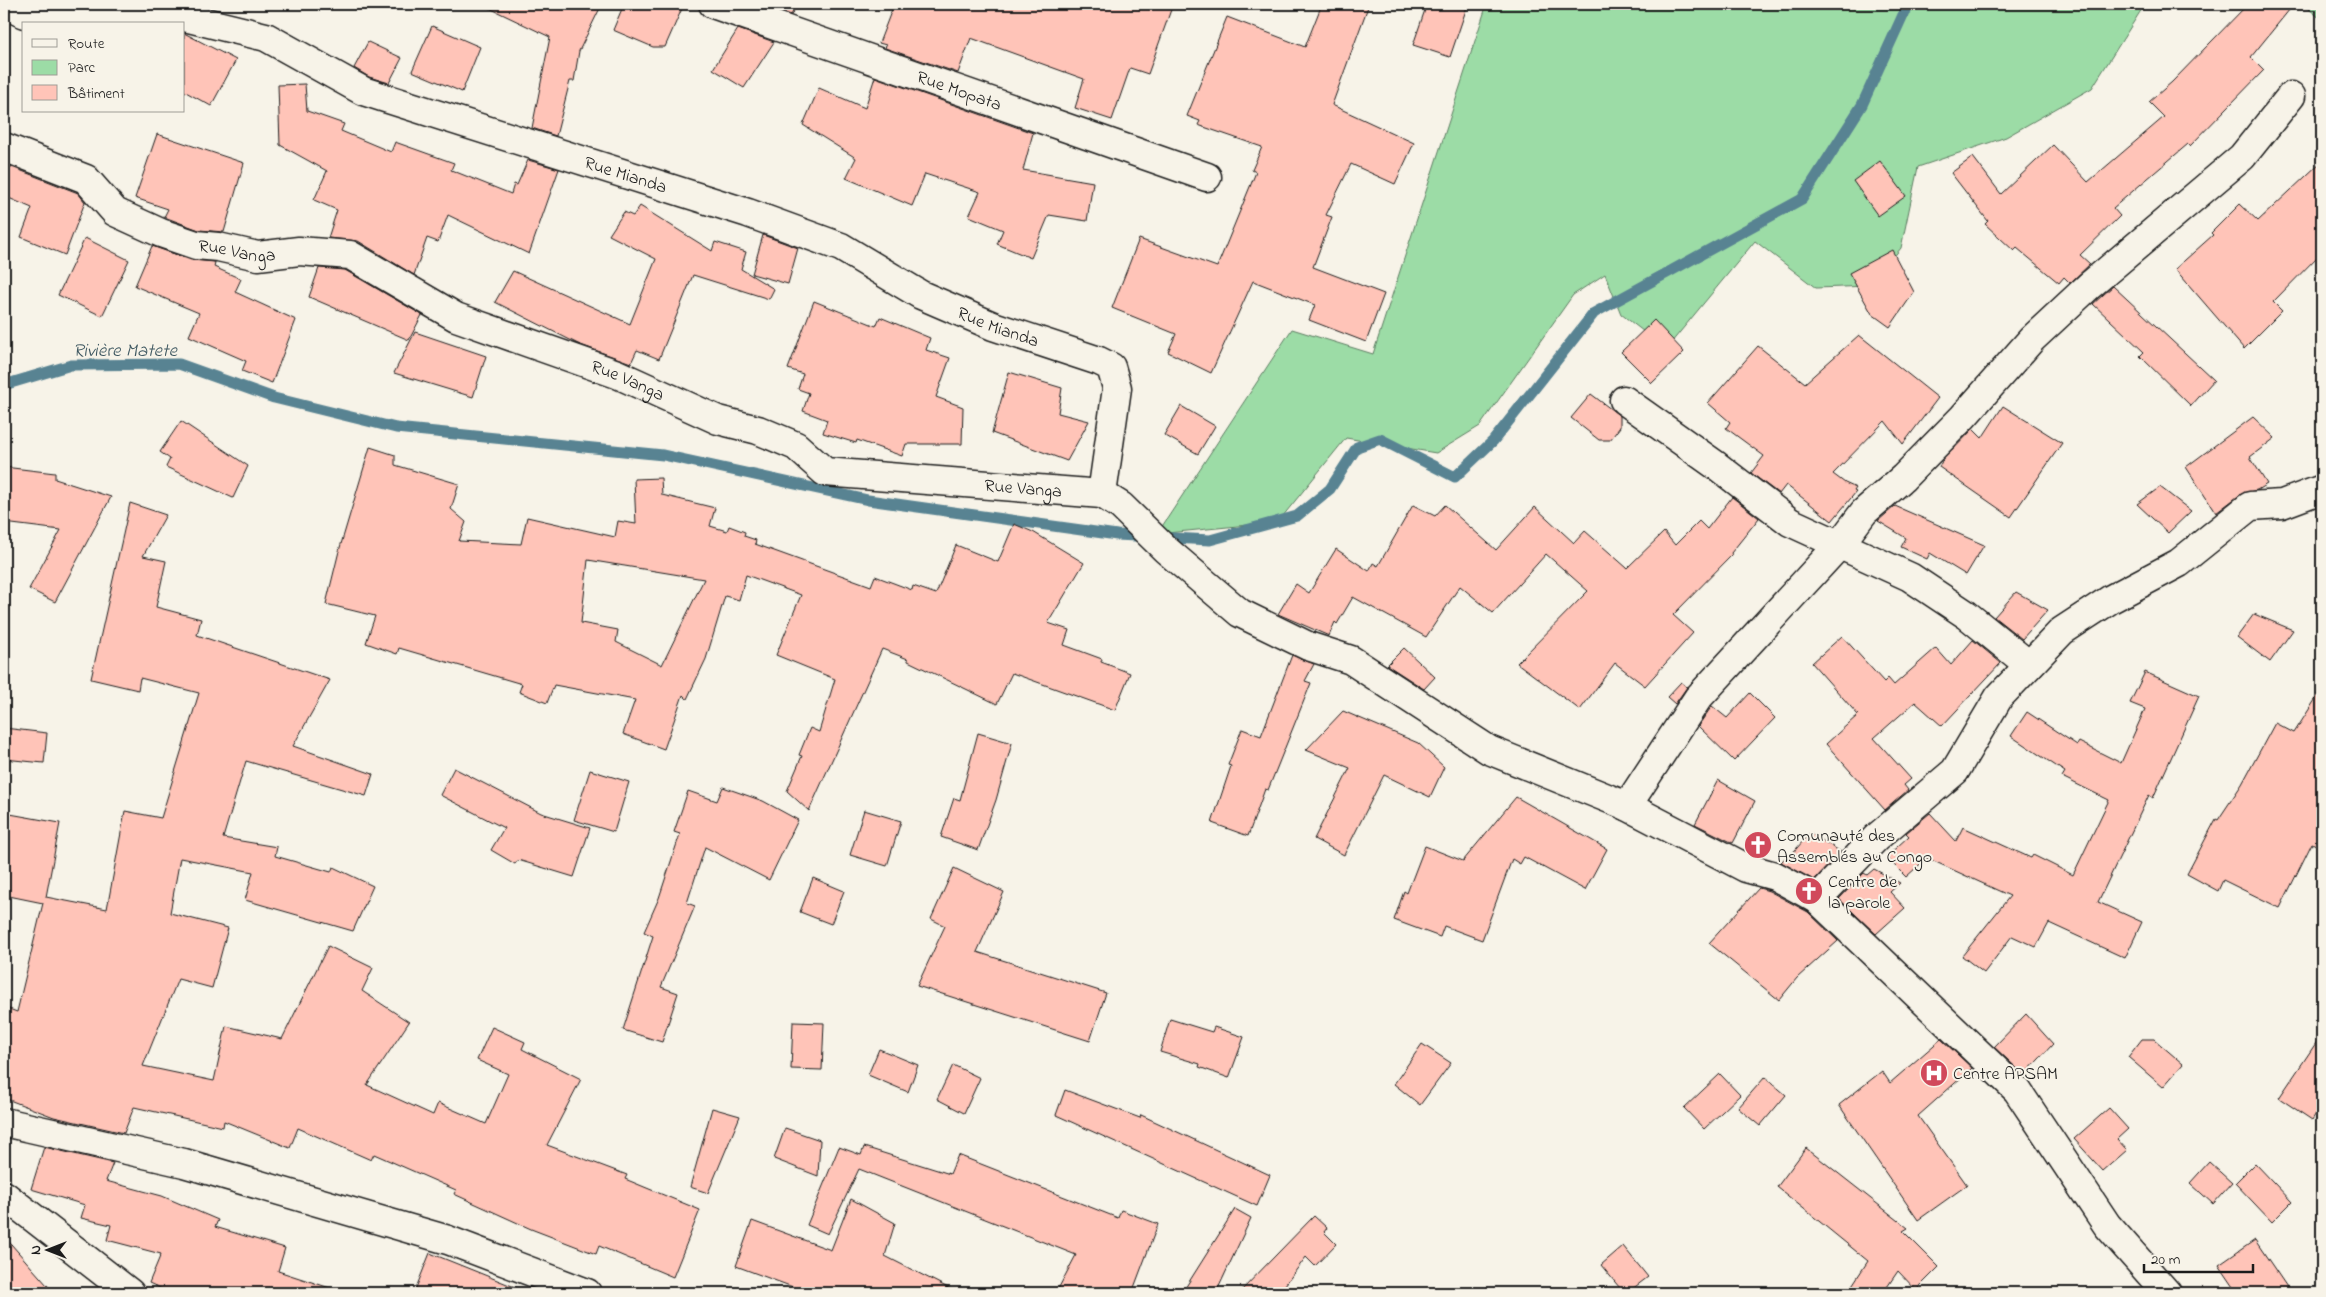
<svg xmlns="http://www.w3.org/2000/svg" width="2326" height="1297" viewBox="0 0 2326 1297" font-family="'Indie Flower',sans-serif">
<rect width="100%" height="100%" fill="#f7f3e8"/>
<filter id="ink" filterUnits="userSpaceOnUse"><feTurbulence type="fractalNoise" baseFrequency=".02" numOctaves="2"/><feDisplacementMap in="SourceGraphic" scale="10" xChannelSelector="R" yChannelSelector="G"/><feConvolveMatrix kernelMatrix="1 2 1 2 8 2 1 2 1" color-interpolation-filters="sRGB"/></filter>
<g filter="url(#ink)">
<path fill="#9cdca6" stroke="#5c7c61" d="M 1487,4 L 2145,4 L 2092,88 L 2006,137 L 1918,167 L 1901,248 L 1870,286 L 1816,288 L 1755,241 L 1666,349 L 1621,314 L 1605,274 L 1573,295 L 1480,426 L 1436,453 L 1346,438 L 1278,522 L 1157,534 L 1292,329 L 1373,354 Z
M 2303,4 L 2322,4 L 2322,20 Z"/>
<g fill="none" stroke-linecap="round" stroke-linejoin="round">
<path stroke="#588392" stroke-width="11" d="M 4,385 L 71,365 L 179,364 L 274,398 L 396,428 L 663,455 L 868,500 L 1117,535 L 1210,540 L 1297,516 L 1330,489 L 1357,447 L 1380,439 L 1455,477 L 1493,441 L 1594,313 L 1802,199 L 1862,105 L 1908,4"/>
</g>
<path fill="#ffc4b8" stroke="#1c1c1c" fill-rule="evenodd" d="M 481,4 L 602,4 L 579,51 L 574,81 L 570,81 L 556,136 L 532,128 L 550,37 Z
M 624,4 L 684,4 L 665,47 L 653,47 L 613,30 Z
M 760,4 L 798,4 L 791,15 Z
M 894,4 L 1173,4 L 1148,74 L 1130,68 L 1112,120 L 1075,108 L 1084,79 L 971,38 L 958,73 L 885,48 L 886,45 L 879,43 Z
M 1322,4 L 1369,4 L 1332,105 L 1414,143 L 1395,184 L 1351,164 L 1326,215 L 1332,217 L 1313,267 L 1384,294 L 1366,342 L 1309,320 L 1315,305 L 1253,281 L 1211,373 L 1168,352 L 1176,334 L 1112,308 L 1139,239 L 1217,267 L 1256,172 L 1252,170 L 1262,147 L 1198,125 L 1200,121 L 1187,116 L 1227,17 L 1305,47 Z
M 1427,4 L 1468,4 L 1450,57 L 1413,45 Z
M 2248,4 L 2294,4 L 2251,57 L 2264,70 L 2190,146 L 2188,144 L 2113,208 L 2120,216 L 2080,255 L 2090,264 L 2070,283 L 2064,277 L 2059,283 L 2017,248 L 2014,251 L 1985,224 L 1988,221 L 1951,173 L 1973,157 L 2001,194 L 2053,145 L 2088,182 L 2164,117 L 2149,102 L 2172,82 Z
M 432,26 L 480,47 L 462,92 L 412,71 Z
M 738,29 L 774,42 L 744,88 L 713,69 Z
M 184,33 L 236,60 L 211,106 L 184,91 Z
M 368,42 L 402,58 L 389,83 L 369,77 L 354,68 Z
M 875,77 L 1033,133 L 1023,170 L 1093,182 L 1087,221 L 1049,215 L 1031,258 L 997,244 L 1003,230 L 969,216 L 980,192 L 925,174 L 912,206 L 846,178 L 856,158 L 803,125 L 819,88 L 865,108 Z
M 305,84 L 307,111 L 344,124 L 341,131 L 391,152 L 395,142 L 454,163 L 451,170 L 511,194 L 514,184 L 517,185 L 528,160 L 559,169 L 529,254 L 448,215 L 438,242 L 427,238 L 414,275 L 358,241 L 328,238 L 337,210 L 314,200 L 327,171 L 280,145 L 278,85 Z
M 157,134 L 244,163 L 224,232 L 199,230 L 167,218 L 164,217 L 168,209 L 135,198 Z
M 1880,161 L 1906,196 L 1878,216 L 1853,181 Z
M 2322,161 L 2322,252 L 2273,302 L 2282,311 L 2244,349 L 2175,269 L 2213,235 L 2211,233 L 2240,204 L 2258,221 Z
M 4,164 L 78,193 L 85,202 L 65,255 L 21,237 L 32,208 L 4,196 Z
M 640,206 L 712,251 L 715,242 L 746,252 L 741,269 L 774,289 L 769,299 L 693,275 L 659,359 L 637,350 L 631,363 L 578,344 L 495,302 L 513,271 L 630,324 L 656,259 L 609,235 L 624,212 L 633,216 Z
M 763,235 L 798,248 L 788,284 L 752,274 Z
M 85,238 L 129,260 L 102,316 L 58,295 Z
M 152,246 L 191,260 L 215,262 L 214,267 L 241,279 L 235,292 L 296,320 L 272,383 L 242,371 L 246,361 L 189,336 L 199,313 L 135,286 Z
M 1892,250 L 1914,292 L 1890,327 L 1872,314 L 1849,273 Z
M 319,268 L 345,270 L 422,315 L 409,340 L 309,297 Z
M 2113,286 L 2214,380 L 2191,406 L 2140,356 L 2144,352 L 2093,304 Z
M 814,301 L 876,326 L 880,317 L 930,338 L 926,350 L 950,358 L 936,397 L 963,407 L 962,444 L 906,444 L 902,456 L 857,440 L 856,443 L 823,433 L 827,420 L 803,411 L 809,393 L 798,389 L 803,374 L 788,369 Z
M 1654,320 L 1684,352 L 1652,383 L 1621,352 Z
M 415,332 L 486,356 L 473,397 L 394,373 Z
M 1859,335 L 1938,398 L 1903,444 L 1885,421 L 1833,474 L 1845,483 L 1856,488 L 1854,491 L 1856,492 L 1832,521 L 1786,485 L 1779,494 L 1751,473 L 1764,456 L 1726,428 L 1730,422 L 1708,403 L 1758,346 L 1805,383 Z
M 1009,372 L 1062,388 L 1058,413 L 1089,421 L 1067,461 L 992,433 Z
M 1591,394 L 1620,416 L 1620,427 L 1610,440 L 1599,440 L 1571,418 Z
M 1181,406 L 1215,426 L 1198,454 L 1164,435 Z
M 2003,406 L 2062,443 L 2011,517 L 1939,467 L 1942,461 L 1973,429 L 1982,438 Z
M 2253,417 L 2275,438 L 2250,457 L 2267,484 L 2257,490 L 2241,494 L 2216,513 L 2186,467 Z
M 181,421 L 248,466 L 233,498 L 166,467 L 170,459 L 160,452 Z
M 370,447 L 395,455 L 395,465 L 459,484 L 451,509 L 466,522 L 459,541 L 521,544 L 527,517 L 615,537 L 618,521 L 636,524 L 634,479 L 661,478 L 662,495 L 715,508 L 710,526 L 727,531 L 729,526 L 745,532 L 744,536 L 756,540 L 755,544 L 871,586 L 875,576 L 912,590 L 913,586 L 936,594 L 956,545 L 998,562 L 1014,524 L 1033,532 L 1084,563 L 1048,623 L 1069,630 L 1064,645 L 1102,659 L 1101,662 L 1130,673 L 1115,710 L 1012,673 L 997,704 L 908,661 L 908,659 L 882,649 L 809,811 L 787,791 L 802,756 L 799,755 L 810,728 L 819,732 L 835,679 L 776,655 L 801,595 L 746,575 L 739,600 L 725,596 L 706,659 L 687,699 L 683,695 L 664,749 L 623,734 L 635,700 L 554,685 L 547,703 L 519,692 L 522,684 L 399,648 L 397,654 L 366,643 L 375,616 L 326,604 L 339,551 ZM 588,560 L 704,579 L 662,665 L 616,642 L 618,630 L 581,623 Z
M 4,467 L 55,473 L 55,479 L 111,497 L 55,602 L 29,589 L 61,530 L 4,523 Z
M 2160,487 L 2191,511 L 2168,533 L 2137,504 Z
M 1732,497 L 1759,518 L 1731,553 L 1732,555 L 1673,615 L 1693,633 L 1645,686 L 1615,663 L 1580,710 L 1517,663 L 1588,591 L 1546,554 L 1493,613 L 1460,586 L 1426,637 L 1353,597 L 1337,624 L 1335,622 L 1329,636 L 1278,614 L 1296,584 L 1309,593 L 1336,549 L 1369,571 L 1373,563 L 1378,566 L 1413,505 L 1435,516 L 1445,505 L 1496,550 L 1535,507 L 1574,543 L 1585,531 L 1627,568 L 1664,532 L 1675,545 L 1699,521 L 1707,529 Z
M 130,503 L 166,515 L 143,556 L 166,561 L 156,607 L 201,619 L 197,635 L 330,680 L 293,746 L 373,774 L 366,796 L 246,761 L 223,838 L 277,847 L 275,856 L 331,872 L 333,867 L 373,886 L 353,931 L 245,900 L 253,872 L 180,858 L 170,913 L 228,928 L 212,988 L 178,979 L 143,1066 L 214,1081 L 226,1026 L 282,1039 L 328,946 L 373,968 L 362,991 L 409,1022 L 367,1085 L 433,1115 L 438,1103 L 486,1124 L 508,1074 L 477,1060 L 492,1027 L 525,1042 L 522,1049 L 581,1079 L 547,1145 L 627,1175 L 625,1179 L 700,1210 L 673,1277 L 599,1246 L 596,1254 L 531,1229 L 454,1194 L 456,1190 L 374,1154 L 371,1160 L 298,1128 L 290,1148 L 224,1121 L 223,1127 L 134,1107 L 124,1133 L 54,1117 L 4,1098 L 4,1007 L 17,1012 L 43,903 L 4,895 L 4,848 L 10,814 L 60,823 L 46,897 L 107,909 L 125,811 L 161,818 L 199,693 L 140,678 L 138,690 L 91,679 Z
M 1895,506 L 1984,545 L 1966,575 L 1930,553 L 1927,559 L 1901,547 L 1906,538 L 1878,521 Z
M 2016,592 L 2048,610 L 2022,639 L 1994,617 Z
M 2254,614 L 2293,630 L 2270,662 L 2237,637 Z
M 1842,636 L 1884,682 L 1888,678 L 1894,685 L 1936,648 L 1951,665 L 1973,640 L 2001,663 L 1942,726 L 1915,702 L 1874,738 L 1911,779 L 1904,785 L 1908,790 L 1885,810 L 1826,744 L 1858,715 L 1812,663 Z
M 1404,648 L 1435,677 L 1424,689 L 1387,665 Z
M 1292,655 L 1314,664 L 1305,681 L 1311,683 L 1268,790 L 1265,789 L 1248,836 L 1212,823 L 1231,766 L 1228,765 L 1242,729 L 1261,736 Z
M 2145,672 L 2199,696 L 2153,798 L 2149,795 L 2098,902 L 2142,922 L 2125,958 L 2049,923 L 2036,947 L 2012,936 L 1984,973 L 1962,956 L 2010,896 L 1927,858 L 1906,877 L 1886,857 L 1909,836 L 1906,833 L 1930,813 L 1956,841 L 1963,827 L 2031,858 L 2033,855 L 2073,875 L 2109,800 L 2062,777 L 2065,772 L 2011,736 L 2027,712 L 2077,745 L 2079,742 L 2121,763 L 2145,709 L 2130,703 Z
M 1681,682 L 1687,687 L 1675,704 L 1667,697 Z
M 2322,689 L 2322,848 L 2312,843 L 2280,908 L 2223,880 L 2218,891 L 2187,874 L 2216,819 L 2218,820 L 2242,784 L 2275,723 L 2294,733 Z
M 1750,693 L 1775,718 L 1734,761 L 1698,726 L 1712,706 L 1727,718 Z
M 1343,711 L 1418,743 L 1444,767 L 1430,797 L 1384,775 L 1344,855 L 1314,839 L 1350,768 L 1306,750 Z
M 4,728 L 47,733 L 44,763 L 4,759 Z
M 978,733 L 1012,743 L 996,800 L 978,850 L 941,837 L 954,798 L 960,800 Z
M 454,768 L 541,813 L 590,828 L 574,877 L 518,860 L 515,864 L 491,850 L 504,828 L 440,795 Z
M 590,770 L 629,782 L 614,832 L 574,820 Z
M 1718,780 L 1755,801 L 1733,843 L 1695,824 Z
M 723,787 L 763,801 L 798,820 L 769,880 L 705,847 L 687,903 L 695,906 L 661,987 L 678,993 L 662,1042 L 623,1030 L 653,936 L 644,932 L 659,898 L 680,834 L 674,832 L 688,791 L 717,801 Z
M 1516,797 L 1607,849 L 1585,890 L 1524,857 L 1520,864 L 1512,859 L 1482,940 L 1444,926 L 1440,937 L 1394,920 L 1404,891 L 1407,893 L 1425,846 L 1463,861 Z
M 864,810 L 901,821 L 887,866 L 850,855 Z
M 1810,833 L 1841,852 L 1814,880 L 1781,862 L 1788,855 L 1790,856 Z
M 954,868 L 1004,892 L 977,952 L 1106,993 L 1090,1041 L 917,986 L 945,926 L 931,919 Z
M 1874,869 L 1900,883 L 1890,892 L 1905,908 L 1876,934 L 1839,899 L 1864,873 L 1867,875 Z
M 813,878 L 844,891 L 831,924 L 800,912 Z
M 1759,888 L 1769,891 L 1808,912 L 1838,941 L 1797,978 L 1779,1000 L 1709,943 Z
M 2026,1014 L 2053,1044 L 2024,1075 L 1994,1047 Z
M 1170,1019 L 1212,1032 L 1214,1027 L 1244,1037 L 1229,1078 L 1199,1067 L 1200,1064 L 1160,1052 Z
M 793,1022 L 824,1023 L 822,1070 L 791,1069 Z
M 2322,1034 L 2322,1104 L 2312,1120 L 2279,1098 Z
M 1941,1039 L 1972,1068 L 1918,1116 L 1967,1185 L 1918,1220 L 1839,1105 L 1882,1071 L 1890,1083 Z
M 2142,1039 L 2154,1039 L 2183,1064 L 2163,1087 L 2128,1057 Z
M 1422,1044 L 1451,1063 L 1420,1105 L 1394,1084 Z
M 879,1049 L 918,1065 L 908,1092 L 868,1075 Z
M 953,1065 L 980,1078 L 964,1113 L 937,1099 Z
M 1720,1074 L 1740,1095 L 1704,1129 L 1684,1108 Z
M 1765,1077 L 1786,1095 L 1760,1126 L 1738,1108 Z
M 1065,1090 L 1140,1118 L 1141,1115 L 1270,1175 L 1257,1206 L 1056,1115 Z
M 712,1108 L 740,1116 L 708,1193 L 690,1187 Z
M 2109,1108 L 2128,1129 L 2117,1139 L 2127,1150 L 2103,1171 L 2074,1139 Z
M 785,1128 L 820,1140 L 818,1176 L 774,1159 Z
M 44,1147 L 113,1163 L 106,1181 L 162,1196 L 218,1220 L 215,1227 L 285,1248 L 278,1271 L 330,1288 L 329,1293 L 171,1293 L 149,1283 L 161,1254 L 107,1240 L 111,1225 L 81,1218 L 85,1205 L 31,1189 Z
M 839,1147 L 861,1155 L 864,1147 L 950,1174 L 958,1155 L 1118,1218 L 1121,1210 L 1158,1224 L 1132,1293 L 1056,1293 L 1076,1255 L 859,1169 L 828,1234 L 807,1225 Z
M 1806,1148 L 1908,1228 L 1903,1231 L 1939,1267 L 1916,1290 L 1898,1271 L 1883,1293 L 1847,1293 L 1868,1261 L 1777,1187 Z
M 2209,1162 L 2232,1183 L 2213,1204 L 2190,1183 Z
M 2255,1163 L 2292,1202 L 2272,1222 L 2235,1183 Z
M 851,1199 L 895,1223 L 885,1256 L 958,1293 L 809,1293 L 736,1266 L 752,1221 L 831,1250 Z
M 1235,1209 L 1251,1218 L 1216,1293 L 1182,1293 Z
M 1314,1216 L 1327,1228 L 1324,1232 L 1336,1244 L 1315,1266 L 1306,1257 L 1279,1293 L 1239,1293 Z
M 4,1236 L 54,1293 L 4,1293 Z
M 2255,1240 L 2291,1293 L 2238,1293 L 2219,1265 Z
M 1623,1246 L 1648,1277 L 1627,1293 L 1624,1293 L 1601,1265 Z
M 430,1253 L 527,1292 L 527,1293 L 414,1293 Z"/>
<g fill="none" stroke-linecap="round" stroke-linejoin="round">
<defs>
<g id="minor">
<path id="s1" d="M 4,4 L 24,14 L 168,13 L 266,37 L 363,91 L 748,213 L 841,247 L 921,295 L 993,326 L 1099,361 L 1111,367 L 1117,388 L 1102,494"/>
<path id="s2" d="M 713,4 L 1207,177"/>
<path id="s3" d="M 4,147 L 86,179 L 115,212 L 161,233 L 196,245 L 218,247 L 258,256 L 299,251 L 350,255 L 456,317 L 617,374 L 718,420 L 758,430 L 796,446 L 825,472 L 1102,494 L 1121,506 L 1165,549 L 1240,613 L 1308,646 L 1351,660 L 1489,750 L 1627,806 L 1746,868 L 1775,876 L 1817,899 L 2017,1090 L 2107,1225 L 2167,1293"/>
<path d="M 1624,400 L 1717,466 L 1790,522 L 1910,577 L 1967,615 L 2029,665"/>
<path d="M 1627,806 L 1698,698 L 1840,544 L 1864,512 L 1903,478 L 1963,417 L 2032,339 L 2089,286 L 2242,157 L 2291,96"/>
<path d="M 1817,899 L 1876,838 L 1955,771 L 1999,697 L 2062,631 L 2111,599 L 2179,563 L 2250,506 L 2282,504 L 2322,489"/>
<path d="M 4,1122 L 184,1163 L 448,1240 L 587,1293"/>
<path d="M 4,1195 L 130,1293"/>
</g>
</defs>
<use href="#minor" stroke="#1c1c1c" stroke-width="31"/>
<use href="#minor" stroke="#f7f3e8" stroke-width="28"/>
</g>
</g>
<defs>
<symbol id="church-disc" viewBox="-11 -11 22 22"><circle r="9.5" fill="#d1495b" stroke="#f7f3e8"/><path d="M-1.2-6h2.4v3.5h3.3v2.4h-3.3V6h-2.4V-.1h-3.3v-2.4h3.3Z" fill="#fff"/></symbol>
<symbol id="hospital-disc" viewBox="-11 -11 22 22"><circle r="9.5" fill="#d1495b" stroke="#f7f3e8"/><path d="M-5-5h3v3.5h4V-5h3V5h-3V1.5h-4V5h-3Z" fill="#fff"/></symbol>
</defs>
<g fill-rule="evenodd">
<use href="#church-disc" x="1742" y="829" width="32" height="32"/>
<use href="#church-disc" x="1793" y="875" width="32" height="32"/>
<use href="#hospital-disc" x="1918" y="1057" width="32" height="32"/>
</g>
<g text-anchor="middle" stroke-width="4" stroke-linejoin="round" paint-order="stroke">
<g font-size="18" fill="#1c1c1c" stroke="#f7f3e8">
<text dy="6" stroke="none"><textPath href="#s2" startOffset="261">Rue Mopata</textPath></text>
<text dy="6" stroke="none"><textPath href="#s1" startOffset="654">Rue Mianda</textPath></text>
<text dy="6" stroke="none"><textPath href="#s3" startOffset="261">Rue Vanga</textPath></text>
<text dy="6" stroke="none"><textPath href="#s1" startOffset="1058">Rue Mianda</textPath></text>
<text dy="6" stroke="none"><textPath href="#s3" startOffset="681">Rue Vanga</textPath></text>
<text dy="6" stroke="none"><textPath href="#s3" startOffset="1100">Rue Vanga</textPath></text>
</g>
<g font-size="18" fill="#1c1c1c" stroke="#f7f3e8" text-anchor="start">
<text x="1777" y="841">Comunauté des<tspan x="1777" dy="21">Assemblés au Congo</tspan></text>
<text x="1828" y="887">Centre de<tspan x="1828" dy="21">la parole</tspan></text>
<text x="1953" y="1079">Centre APSAM</text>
</g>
<g font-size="19" font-style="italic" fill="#3f5861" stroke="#f7f3e8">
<text x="125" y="356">Rivière Matete</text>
</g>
</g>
<rect width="2326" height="1297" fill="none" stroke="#f7f3e8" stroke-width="20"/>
<rect x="10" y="10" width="2306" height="1277" fill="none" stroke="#1c1c1c" stroke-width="2" filter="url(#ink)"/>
<rect x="22" y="22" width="162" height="90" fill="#f7f3e8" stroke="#9f9d96"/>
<rect x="32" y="39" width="25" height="8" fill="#f7f3e8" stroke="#9f9d96"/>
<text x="68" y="48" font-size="15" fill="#1c1c1c">Route</text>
<rect x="32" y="60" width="25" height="15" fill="#9cdca6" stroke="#9f9d96"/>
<text x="68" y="72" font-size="15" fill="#1c1c1c">Parc</text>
<rect x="32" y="85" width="25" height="15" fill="#ffc4b8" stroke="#9f9d96"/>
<text x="68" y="98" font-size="15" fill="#1c1c1c">Bâtiment</text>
<g transform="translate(48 1250) rotate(270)" stroke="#f7f3e8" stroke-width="4" paint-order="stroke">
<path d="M0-4L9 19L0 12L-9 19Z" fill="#1c1c1c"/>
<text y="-8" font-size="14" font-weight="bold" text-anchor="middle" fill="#1c1c1c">N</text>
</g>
<path d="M2144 1264v8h109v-8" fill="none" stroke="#1c1c1c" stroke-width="2.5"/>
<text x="2151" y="1264" font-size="15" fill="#1c1c1c" stroke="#f7f3e8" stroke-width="4" paint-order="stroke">20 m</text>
</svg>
